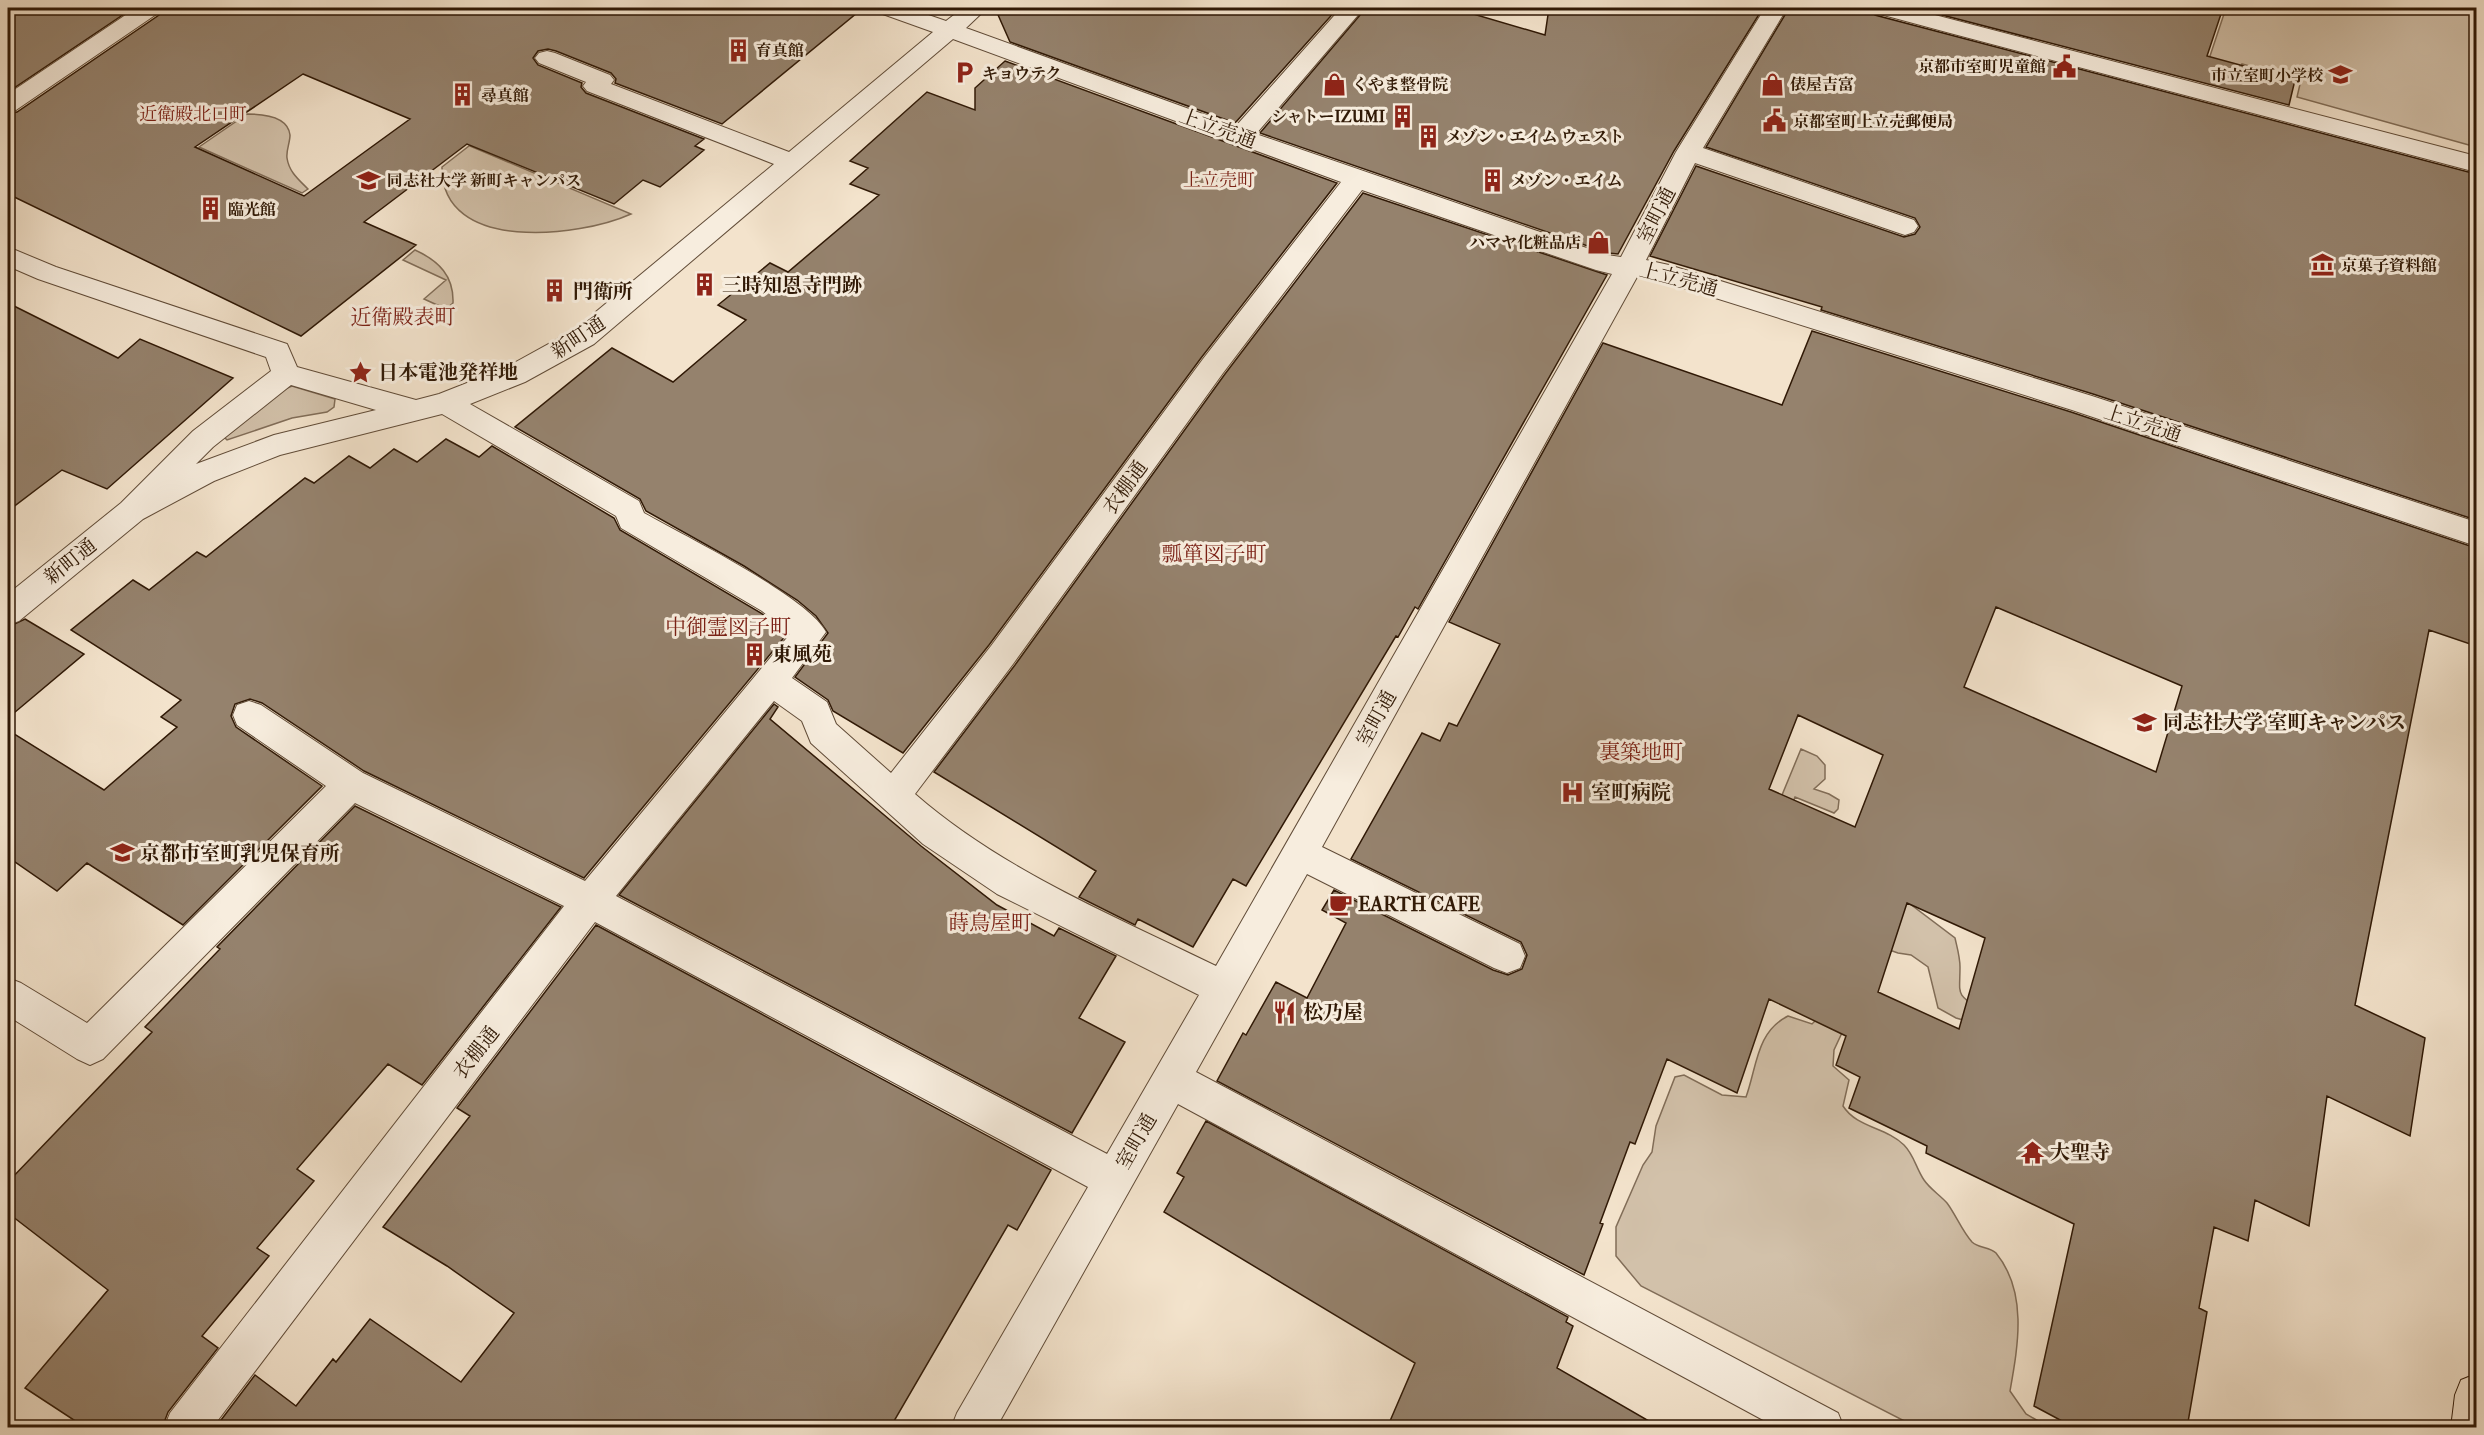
<svg xmlns="http://www.w3.org/2000/svg" width="2484" height="1435" viewBox="0 0 2484 1435" font-family="'IM FELL French Canon','Noto Serif JP',serif">
<rect width="100%" height="100%" fill="#f3e3cc"/>
<filter id="stains"><feTurbulence type="fractalNoise" baseFrequency=".00333" numOctaves="4"/><feColorMatrix values="0 0 0 0 .2 0 0 0 0 .09 0 0 0 0 .02 0 0 0 .5 -.17"/></filter>
<radialGradient id="worn" r=".72"><stop offset=".6" stop-color="#630" stop-opacity="0"/><stop offset="1" stop-color="#630" stop-opacity=".3"/></radialGradient>
<path fill="#d2c1aa" stroke="#816d58" stroke-width="1.5" d="M 2226,8 L 2476,8 L 2476,147 L 2297,97 L 2301,80 L 2242,64 L 2237,80 L 2205,71 Z
M 247,114 C 262,114 288,116 290,135 C 290,143 286,150 287,158 C 289,172 299,180 308,189 L 302,193 L 199,147 Z
M 469,146 L 470,146 L 631,214 C 580,237 441,254 442,167 Z
M 415,250 C 439,261 454,276 453,303 L 446,309 L 424,299 L 446,280 L 403,260 Z
M 292,386 L 335,399 L 334,407 L 327,412 L 292,418 L 227,440 L 223,436 L 275,393 Z
M 1801,749 L 1817,756 L 1825,765 L 1825,779 L 1814,789 L 1829,794 L 1839,800 L 1838,809 L 1834,813 L 1795,797 L 1777,843 L 1839,871 L 1863,887 L 1887,899 L 1910,904 L 1955,938 C 1957,947 1960,957 1960,967 C 1960,995 1955,993 1980,1010 L 1974,1023 L 1956,1018 L 1938,1008 L 1928,967 L 1911,955 L 1898,953 L 1852,937 L 1801,909 L 1774,901 L 1760,946 L 1739,989 L 1727,992 L 1716,987 L 1715,977 L 1727,940 L 1763,841 Z
M 1788,1016 L 1812,1024 L 1818,1018 L 1847,1022 L 1834,1050 L 1833,1066 L 1849,1080 L 1843,1106 C 1857,1128 1886,1127 1904,1145 C 1914,1155 1916,1168 1924,1180 C 1930,1189 1940,1195 1947,1203 C 1956,1215 1962,1231 1972,1242 C 1978,1248 1990,1247 1996,1253 C 2028,1292 2018,1346 2010,1391 L 2026,1414 L 2049,1427 L 1916,1427 L 1641,1286 L 1616,1256 L 1616,1227 L 1643,1165 L 1652,1152 L 1656,1126 L 1675,1077 L 1684,1075 L 1722,1095 L 1746,1097 C 1757,1067 1756,1032 1788,1016 Z"/>
<path fill="#95826d" stroke="#301906" stroke-width="1.5" fill-rule="evenodd" d="M 8,8 L 133,8 L 8,92 Z
M 163,8 L 863,8 L 722,124 L 615,83 L 616,79 L 611,73 L 556,51 L 548,49 L 538,51 L 533,58 L 538,65 L 582,83 L 581,87 L 586,93 L 704,139 L 695,146 L 704,150 L 660,187 L 643,180 L 614,204 L 467,144 L 364,222 L 416,245 L 301,336 L 8,194 L 8,114 L 17,112 L 159,15 ZM 303,74 L 410,119 L 304,196 L 195,147 Z
M 995,8 L 1338,8 L 1235,123 L 1010,42 Z
M 1366,8 L 1453,8 L 1545,35 L 1549,8 L 1763,8 L 1674,151 L 1618,254 L 1608,253 L 1260,133 Z
M 1789,8 L 1871,8 L 1875,15 L 2476,174 L 2476,520 L 2093,394 L 1821,310 L 1822,307 L 1650,256 L 1696,166 L 1904,237 L 1915,234 L 1920,227 L 1915,218 L 1706,147 Z
M 1915,8 L 2223,8 L 2207,56 L 2295,80 L 2289,105 Z
M 1005,61 L 1337,183 L 1201,358 L 989,645 L 903,753 L 833,711 L 828,700 L 795,677 L 828,633 L 816,616 L 797,600 L 744,566 L 646,511 L 640,499 L 515,427 L 612,348 L 673,382 L 746,320 L 718,305 L 770,263 L 788,272 L 879,195 L 850,184 L 868,168 L 850,161 L 927,92 L 975,110 L 975,88 Z
M 1363,193 L 1607,275 L 1418,609 L 1415,607 L 1398,637 L 1396,636 L 1246,886 L 1233,879 L 1193,947 L 1138,919 L 1135,925 L 1079,897 L 1096,871 L 934,772 L 1015,665 L 1225,374 Z
M 8,303 L 118,358 L 140,339 L 233,378 L 107,489 L 62,470 L 8,511 Z
M 1812,331 L 2071,412 L 2476,548 L 2476,646 L 2429,630 L 2355,1005 L 2425,1038 L 2410,1136 L 2327,1096 L 2309,1226 L 2255,1200 L 2248,1241 L 2214,1227 L 2199,1308 L 2207,1312 L 2187,1428 L 2075,1428 L 2034,1406 L 2074,1224 L 1926,1153 L 1927,1146 L 1849,1108 L 1860,1077 L 1836,1065 L 1846,1036 L 1769,999 L 1737,1093 L 1667,1059 L 1635,1144 L 1630,1142 L 1600,1223 L 1603,1224 L 1584,1275 L 1217,1081 L 1243,1033 L 1246,1035 L 1276,982 L 1307,998 L 1346,923 L 1322,910 L 1334,890 L 1493,970 L 1508,975 L 1522,969 L 1527,955 L 1521,942 L 1351,859 L 1422,733 L 1440,741 L 1449,723 L 1457,726 L 1500,644 L 1449,622 L 1603,343 L 1782,405 ZM 1996,607 L 2182,686 L 2156,772 L 1964,687 ZM 1798,715 L 1883,755 L 1855,827 L 1769,789 ZM 1907,903 L 1985,938 L 1959,1029 L 1878,992 Z
M 446,439 L 479,457 L 492,446 L 614,518 L 620,530 L 761,613 L 787,634 L 584,878 L 364,771 L 262,703 L 250,699 L 235,704 L 231,716 L 236,727 L 322,786 L 183,925 L 87,863 L 57,891 L 8,857 L 8,730 L 104,790 L 177,727 L 161,717 L 181,700 L 71,630 L 133,580 L 149,590 L 197,552 L 206,557 L 305,478 L 314,483 L 349,456 L 370,468 L 394,449 L 417,462 Z
M 25,619 L 84,654 L 8,718 L 8,627 Z
M 774,704 L 778,707 L 770,719 L 921,846 L 997,905 L 1054,936 L 1059,928 L 1116,956 L 1079,1018 L 1125,1042 L 1072,1133 L 619,895 Z
M 355,806 L 561,907 L 422,1085 L 388,1064 L 297,1169 L 314,1181 L 257,1248 L 269,1256 L 202,1336 L 218,1348 L 168,1412 L 162,1428 L 86,1428 L 25,1388 L 108,1290 L 8,1213 L 8,1182 L 152,1032 L 145,1027 L 220,949 L 217,947 Z
M 596,925 L 1051,1170 L 1017,1230 L 1008,1225 L 890,1428 L 215,1428 L 255,1375 L 296,1406 L 333,1359 L 336,1362 L 370,1319 L 461,1382 L 514,1313 L 447,1266 L 383,1227 L 470,1116 L 457,1108 Z
M 1206,1121 L 1568,1317 L 1566,1322 L 1573,1326 L 1557,1368 L 1661,1428 L 1387,1428 L 1415,1363 L 1164,1212 L 1184,1177 L 1177,1173 Z"/>
<g fill="none" stroke-linecap="round" stroke-linejoin="round">
<defs>
<path id="minor" d="M 136,8 L 161,8 L 158,13 L 16,110 L 8,112 L 8,94 Z
M 877,8 L 908,8 L 946,21 L 963,8 L 987,8 L 966,28 L 1236,126 L 1341,8 L 1364,8 L 1256,134 L 1607,255 L 1621,257 L 1676,152 L 1765,8 L 1787,8 L 1703,148 L 1914,220 L 1918,226 L 1914,232 L 1905,235 L 1896,232 L 1695,163 L 1646,260 L 1669,265 L 2092,396 L 2476,522 L 2476,546 L 2072,410 L 1658,280 L 1637,277 L 1322,847 L 1520,944 L 1525,956 L 1520,968 L 1507,973 L 1494,968 L 1307,874 L 1196,1072 L 1838,1413 L 1844,1428 L 1778,1428 L 1178,1104 L 996,1428 L 951,1428 L 957,1413 L 1088,1187 L 595,922 L 212,1428 L 164,1428 L 170,1413 L 564,906 L 355,803 L 103,1059 L 90,1065 L 77,1059 L 8,1016 L 8,978 L 21,983 L 87,1023 L 326,786 L 237,725 L 233,715 L 237,705 L 249,701 L 261,705 L 363,773 L 585,881 L 790,634 L 762,611 L 621,528 L 616,516 L 442,414 L 280,455 L 214,481 L 143,519 L 19,621 L 8,625 L 8,594 L 121,503 L 193,431 L 271,371 L 266,357 L 38,279 L 8,266 L 8,247 L 56,267 L 287,344 L 297,367 L 416,400 L 439,394 L 505,368 L 574,330 L 774,164 L 587,91 L 583,86 L 586,82 L 539,63 L 535,58 L 539,53 L 547,51 L 555,53 L 610,75 L 614,80 L 611,84 L 789,152 L 933,32 L 880,13 ZM 953,39 L 1341,182 L 1203,359 L 991,646 L 891,773 L 836,724 L 827,702 L 792,678 L 826,632 C 808,597 683,535 644,513 L 639,501 L 470,404 L 525,382 L 594,344 ZM 1362,190 L 1596,270 L 1612,274 L 1216,966 C 1112,915 1002,870 915,794 L 1013,664 L 1223,373 ZM 291,385 L 376,410 L 274,435 L 196,464 L 213,447 ZM 774,701 L 802,721 L 811,743 L 923,844 L 997,894 L 1199,995 L 1107,1154 L 616,896 Z
M 1873,8 L 1908,8 L 2476,156 L 2476,172 L 1950,33 L 1876,13 Z"/>
<path id="highway" d="M 2476,1374 L 2476,1428 L 2451,1428 L 2455,1395 L 2461,1380 Z"/>
</defs>
<use href="#minor" stroke="#614c38" stroke-width="2"/>
<use href="#highway" stroke="#301906" stroke-width="2"/>
<use href="#minor" fill="#f7edde" fill-rule="evenodd"/>
<use href="#highway" fill="#f3e3cc" fill-rule="evenodd"/>
</g>
<defs>
<symbol id="building-bare" viewBox="-9 -9 18 18"><path d="M-4-6H4V6H1V3H-1V6H-4ZM-2.5-4.3h1.7v1.8h-1.7ZM.8-4.3h1.7v1.8H.8ZM-2.5-1h1.7V.8h-1.7ZM.8-1h1.7V.8H.8Z" fill="#8f2418" stroke="#f7edde" stroke-width="2.5" paint-order="stroke"/></symbol>
<symbol id="civic-bare" viewBox="-9 -9 18 18"><path d="M-.6-6.5H3V-4.5H.6V-3L4-1V1h2V6H-6V1h2V-1L-.6-3ZM-1.2 2.5V6h2.4V2.5Z" fill="#8f2418" stroke="#f7edde" stroke-width="2.5" paint-order="stroke"/></symbol>
<symbol id="parking-bare" viewBox="-9 -9 18 18"><path d="M-3.5-5.5H1a3.5 3.5 0 0 1 0 7H-1V5.5H-3.5ZM-1-3.4V-.6H.8a1.4 1.4 0 0 0 0-2.8Z" fill="#8f2418" stroke="#f7edde" stroke-width="2.5" paint-order="stroke"/></symbol>
<symbol id="school-bare" viewBox="-9 -9 18 18"><path d="M0-5L7-2L0 1L-7-2ZM-4 1L0 2.5L4 1V4Q0 6-4 4Z" fill="#8f2418" stroke="#f7edde" stroke-width="2.5" paint-order="stroke"/></symbol>
<symbol id="shop-bare" viewBox="-9 -9 18 18"><path d="M-5-2.5h2.3a2.7 3.5 0 0 1 5.4 0H5L5.5 6h-11ZM-1.5-2.5h3a1.5 2.3 0 0 0-3 0Z" fill="#8f2418" stroke="#f7edde" stroke-width="2.5" paint-order="stroke"/></symbol>
<symbol id="university-bare" viewBox="-9 -9 18 18"><path d="M0-5L7-2L0 1L-7-2ZM-4 1L0 2.5L4 1V4Q0 6-4 4Z" fill="#8f2418" stroke="#f7edde" stroke-width="2.5" paint-order="stroke"/></symbol>
<symbol id="museum-bare" viewBox="-9 -9 18 18"><path d="M0-6L6-3V-2H-6V-3ZM-5-1h2V3h-2ZM-1-1h2V3h-2ZM3-1h2V3H3ZM-6 4H6V6H-6Z" fill="#8f2418" stroke="#f7edde" stroke-width="2.5" paint-order="stroke"/></symbol>
<symbol id="sight-bare" viewBox="-9 -9 18 18"><path d="M0-6L1.8-2.2L6-1.7L2.9 1.2L3.7 5.4L0 3.3L-3.7 5.4L-2.9 1.2L-6-1.7L-1.8-2.2Z" fill="#8f2418" stroke="#f7edde" stroke-width="2.5" paint-order="stroke"/></symbol>
<symbol id="hospital-bare" viewBox="-9 -9 18 18"><path d="M-5-5h3v3.5h4V-5h3V5h-3V1.5h-4V5h-3Z" fill="#8f2418" stroke="#f7edde" stroke-width="2.5" paint-order="stroke"/></symbol>
<symbol id="cafe-bare" viewBox="-9 -9 18 18"><path d="M-5.5-4.5H6V0H3Q3 3.5 0 3.5H-2.5Q-5.5 3.5-5.5 0ZM3-3.2v2h1.7v-2ZM-6 4.5H4V6H-6Z" fill="#8f2418" stroke="#f7edde" stroke-width="2.5" paint-order="stroke"/></symbol>
<symbol id="restaurant-bare" viewBox="-9 -9 18 18"><path d="M-5-6h1v4h1v-4h1v4h1v-4h1v5L-1.5 .5V6h-2V.5L-5-1ZM5-6V6H3V1.5H1.5Q1.5-4 5-6Z" fill="#8f2418" stroke="#f7edde" stroke-width="2.5" paint-order="stroke"/></symbol>
<symbol id="temple-bare" viewBox="-9 -9 18 18"><path d="M0-6L5-2H3V0L6.5 2.5H4V6H1.5V3h-3V6H-4V2.5H-6.5L-3 0V-2H-5Z" fill="#8f2418" stroke="#f7edde" stroke-width="2.5" paint-order="stroke"/></symbol>
</defs>
<g fill-rule="evenodd">
<use href="#building-bare" x="722" y="34" width="33" height="33"/>
<use href="#civic-bare" x="2048" y="50" width="33" height="33"/>
<use href="#parking-bare" x="948" y="56" width="33" height="33"/>
<use href="#school-bare" x="2324" y="58" width="33" height="33"/>
<use href="#shop-bare" x="1318" y="68" width="33" height="33"/>
<use href="#shop-bare" x="1756" y="68" width="33" height="33"/>
<use href="#building-bare" x="446" y="78" width="33" height="33"/>
<use href="#building-bare" x="1386" y="100" width="33" height="33"/>
<use href="#civic-bare" x="1758" y="104" width="33" height="33"/>
<use href="#building-bare" x="1412" y="120" width="33" height="33"/>
<use href="#university-bare" x="352" y="164" width="33" height="33"/>
<use href="#building-bare" x="1476" y="164" width="33" height="33"/>
<use href="#building-bare" x="194" y="192" width="33" height="33"/>
<use href="#shop-bare" x="1582" y="226" width="33" height="33"/>
<use href="#museum-bare" x="2306" y="248" width="33" height="33"/>
<use href="#building-bare" x="688" y="268" width="33" height="33"/>
<use href="#building-bare" x="538" y="274" width="33" height="33"/>
<use href="#sight-bare" x="344" y="356" width="33" height="33"/>
<use href="#building-bare" x="738" y="638" width="33" height="33"/>
<use href="#university-bare" x="2128" y="706" width="33" height="33"/>
<use href="#hospital-bare" x="1556" y="776" width="33" height="33"/>
<use href="#school-bare" x="106" y="836" width="33" height="33"/>
<use href="#cafe-bare" x="1324" y="888" width="33" height="33"/>
<use href="#restaurant-bare" x="1268" y="996" width="33" height="33"/>
<use href="#temple-bare" x="2016" y="1136" width="33" height="33"/>
</g>
<g text-anchor="middle" stroke-width="6" stroke-linejoin="round" paint-order="stroke">
<g font-size="16" font-weight="bold" fill="#301906" stroke="#f7edde" text-anchor="start">
<text x="756" y="56">育真館</text>
<text x="2046" y="72" text-anchor="end">京都市室町児童館</text>
<text x="982" y="79">キョウテク</text>
<text x="2323" y="81" text-anchor="end">市立室町小学校</text>
<text x="1352" y="90">くやま整骨院</text>
<text x="1790" y="90">俵屋吉富</text>
<text x="481" y="101">尋真館</text>
<text x="1385" y="122" text-anchor="end">シャトーIZUMI</text>
<text x="1793" y="127">京都室町上立売郵便局</text>
<text x="1446" y="142">メゾン・エイム ウェスト</text>
<text x="387" y="186">同志社大学 新町キャンパス</text>
<text x="1511" y="186">メゾン・エイム</text>
<text x="228" y="215">臨光館</text>
<text x="1581" y="248" text-anchor="end">ハマヤ化粧品店</text>
<text x="2341" y="271">京菓子資料館</text>
</g>
<g font-size="18" fill="#7a1f14" stroke="#f7edde">
<text x="193" y="120">近衛殿北口町</text>
<text x="1219" y="186">上立売町</text>
</g>
<g font-size="20" fill="#301906" stroke="#f7edde">
<text transform="translate(1218 128) rotate(20)" y="7">上立売通</text>
<text transform="translate(1656 215) rotate(-63)" y="7">室町通</text>
<text transform="translate(1679 279) rotate(15)" y="7">上立売通</text>
<text transform="translate(578 337) rotate(-34)" y="7">新町通</text>
<text transform="translate(2143 423) rotate(18)" y="7">上立売通</text>
<text transform="translate(1125 487) rotate(-54)" y="7">衣棚通</text>
<text transform="translate(70 561) rotate(-39)" y="7">新町通</text>
<text transform="translate(1376 718) rotate(-61)" y="7">室町通</text>
<text transform="translate(476 1052) rotate(-52)" y="7">衣棚通</text>
<text transform="translate(1136 1141) rotate(-60)" y="7">室町通</text>
</g>
<g font-size="20" font-weight="bold" fill="#301906" stroke="#f7edde" text-anchor="start">
<text x="722" y="292">三時知恩寺門跡</text>
<text x="573" y="298">門衛所</text>
<text x="378" y="379">日本電池発祥地</text>
<text x="772" y="661">東風苑</text>
<text x="2163" y="729">同志社大学 室町キャンパス</text>
<text x="1591" y="799">室町病院</text>
<text x="140" y="860">京都市室町乳児保育所</text>
<text x="1358" y="911">EARTH CAFE</text>
<text x="1303" y="1019">松乃屋</text>
<text x="2050" y="1159">大聖寺</text>
</g>
<g font-size="21" fill="#7a1f14" stroke="#f7edde">
<text x="403" y="324">近衛殿表町</text>
<text x="1214" y="561">瓢箪図子町</text>
<text x="728" y="634">中御霊図子町</text>
<text x="1641" y="759">裏築地町</text>
<text x="990" y="930">蒔鳥屋町</text>
</g>
</g>
<rect width="2484" height="1435" fill="none" stroke="#f3e3cc" stroke-width="30"/>
<rect x="9" y="9" width="2466" height="1417" fill="none" stroke="#301906" stroke-width="3"/>
<rect x="15" y="15" width="2454" height="1405" fill="none" stroke="#301906" stroke-width="1.5"/>
<rect width="100%" height="100%" filter="url(#stains)"/>
<rect width="100%" height="100%" fill="url(#worn)"/>
</svg>
